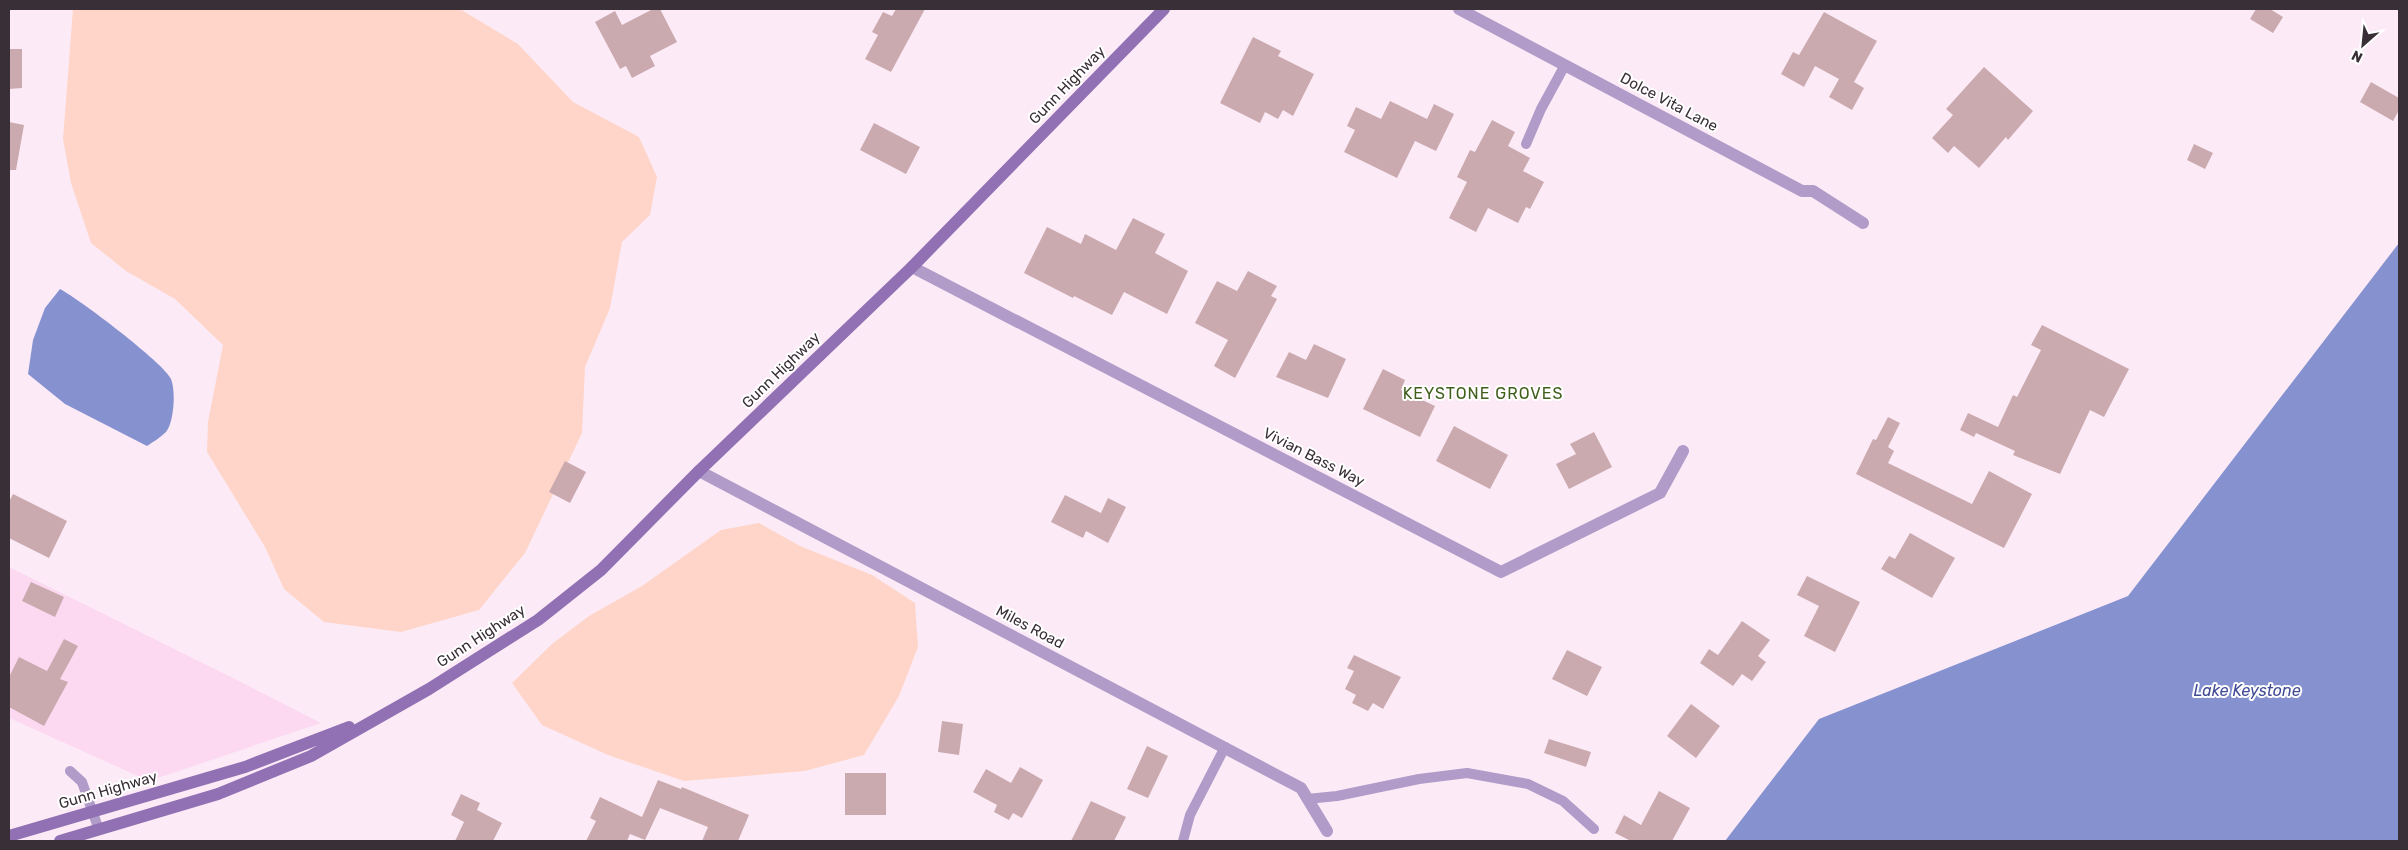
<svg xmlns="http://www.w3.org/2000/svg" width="2408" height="850" viewBox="0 0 2408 850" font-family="Rubik,sans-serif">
<rect width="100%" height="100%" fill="#fcebf7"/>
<path fill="#fcd9f1" d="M 9,567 L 237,680 L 321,723 L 149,781 L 9,718 Z"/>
<path fill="#fed5c8" d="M 73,9 L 460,9 L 518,44 L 573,102 L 639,137 L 657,177 L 650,215 L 622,242 L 610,308 L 585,367 L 582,433 L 525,553 L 479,610 L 401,632 L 324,622 L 284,589 L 265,547 L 207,452 L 208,422 L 223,345 L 175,299 L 126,271 L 91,243 L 71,183 L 63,139 Z
M 759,523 L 800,546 L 872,575 L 915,603 L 918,647 L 899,696 L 864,755 L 805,771 L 684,781 L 608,755 L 542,725 L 512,683 L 552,644 L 589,616 L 642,586 L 721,530 Z"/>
<path fill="#8692cf" d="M 2399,243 L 2399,841 L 1725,841 L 1819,719 L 2128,596 Z
M 60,289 C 79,299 164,363 171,379 C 176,391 174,422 166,432 C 161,437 153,442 147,446 L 65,404 L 28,374 L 33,340 L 45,308 Z"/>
<path fill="#cbaaaf" d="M 653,9 L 660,9 L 677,42 L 650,56 L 655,66 L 632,78 L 626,66 L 620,69 L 595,22 L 615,11 L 622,25 Z
M 896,9 L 925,9 L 891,72 L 865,59 L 878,35 L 872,32 L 883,12 L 892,16 Z
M 2256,9 L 2270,9 L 2283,17 L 2273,33 L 2250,19 Z
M 1824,12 L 1877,41 L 1854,82 L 1864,88 L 1852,110 L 1829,97 L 1839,79 L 1815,66 L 1804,87 L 1781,74 L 1793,52 L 1799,55 Z
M 1253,37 L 1281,51 L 1278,56 L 1314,74 L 1293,116 L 1283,110 L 1278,119 L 1265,112 L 1260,123 L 1220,103 Z
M 9,49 L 22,49 L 22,88 L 9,89 Z
M 1984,67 L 2033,111 L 2008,140 L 2006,137 L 1979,168 L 1954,146 L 1948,153 L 1932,138 L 1953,115 L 1946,109 Z
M 2371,82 L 2399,98 L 2399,110 L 2393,121 L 2360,102 Z
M 1390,101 L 1427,119 L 1434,104 L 1454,114 L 1436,151 L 1415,141 L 1397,178 L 1344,152 L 1355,130 L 1347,126 L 1356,107 L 1381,119 Z
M 1492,120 L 1515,132 L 1508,146 L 1530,158 L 1523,171 L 1544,182 L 1530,209 L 1526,207 L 1518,223 L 1488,208 L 1476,232 L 1449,218 L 1467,182 L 1457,177 L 1470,150 L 1475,152 Z
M 9,122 L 24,125 L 16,170 L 9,170 Z
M 874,123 L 920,147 L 906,174 L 860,150 Z
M 2194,144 L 2213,153 L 2205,169 L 2187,160 Z
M 1133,218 L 1165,234 L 1155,253 L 1188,271 L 1167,314 L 1124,292 L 1112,315 L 1074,296 L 1073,298 L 1024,273 L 1047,227 L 1081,244 L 1085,234 L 1116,250 Z
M 1248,271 L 1277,286 L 1271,296 L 1277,299 L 1235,378 L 1214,366 L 1228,340 L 1195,323 L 1217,281 L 1237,291 Z
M 2042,325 L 2129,369 L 2104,417 L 2090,410 L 2060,474 L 2013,455 L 2015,451 L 1976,433 L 1974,437 L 1960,430 L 1968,413 L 1998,427 L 2013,395 L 2017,397 L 2041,350 L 2031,345 Z
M 1314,344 L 1346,359 L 1328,398 L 1276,377 L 1289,352 L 1306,360 Z
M 1383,369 L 1405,380 L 1401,390 L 1435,406 L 1420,437 L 1363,409 Z
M 1888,417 L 1900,423 L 1888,447 L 1894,451 L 1888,463 L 1972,504 L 1989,471 L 2032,494 L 2004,548 L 1856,474 L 1873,439 L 1876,440 Z
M 1454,426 L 1508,455 L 1490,489 L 1436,461 Z
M 1594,432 L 1612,467 L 1569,489 L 1556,464 L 1576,454 L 1570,444 Z
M 565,461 L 586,472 L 570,503 L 549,492 Z
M 13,494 L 67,521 L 49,558 L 9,538 L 9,502 Z
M 1065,495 L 1101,513 L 1108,498 L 1126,507 L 1108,543 L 1086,531 L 1083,538 L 1051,522 Z
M 1910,533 L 1955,558 L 1932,598 L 1881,569 L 1889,556 L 1895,559 Z
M 1807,576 L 1860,602 L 1835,652 L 1804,636 L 1819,606 L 1797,595 Z
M 31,582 L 64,597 L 55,617 L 22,601 Z
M 1742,621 L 1770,640 L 1758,656 L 1766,662 L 1752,681 L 1742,674 L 1733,686 L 1700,663 L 1709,649 L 1718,655 Z
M 64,639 L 78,646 L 60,679 L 68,682 L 44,726 L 9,707 L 9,677 L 19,657 L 47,671 Z
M 1567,650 L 1602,667 L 1587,696 L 1552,679 Z
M 1354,655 L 1401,677 L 1383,709 L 1373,703 L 1368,711 L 1352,703 L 1356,695 L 1345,689 L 1354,671 L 1347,668 Z
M 1691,704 L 1720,726 L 1696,758 L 1667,736 Z
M 942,721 L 963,724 L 959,755 L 938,752 Z
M 1549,739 L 1591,752 L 1586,767 L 1544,753 Z
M 1147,746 L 1168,756 L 1148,798 L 1127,789 Z
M 1020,767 L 1043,780 L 1022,818 L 1013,813 L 1009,820 L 994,812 L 997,805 L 973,792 L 986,769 L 1011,783 Z
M 845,773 L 886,773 L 886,815 L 845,815 Z
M 658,780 L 681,789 L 682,787 L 749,815 L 738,841 L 702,841 L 708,827 L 660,808 L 645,840 L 630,834 L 627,841 L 586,841 L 596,821 L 590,818 L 600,797 L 642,817 Z
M 1659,791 L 1690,808 L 1672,841 L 1631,841 L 1615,833 L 1624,815 L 1641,825 Z
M 461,794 L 480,803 L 477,810 L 502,823 L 493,841 L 455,841 L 464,822 L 451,815 Z
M 1091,801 L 1126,817 L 1114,841 L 1071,841 Z"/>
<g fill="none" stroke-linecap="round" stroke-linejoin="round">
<path stroke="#b09bc9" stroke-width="10" d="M 1526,144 L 1541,109 L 1565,65
M 70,771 L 82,782 L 99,830
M 1307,799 L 1337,796 L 1419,779 L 1467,773 L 1528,784 L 1563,801 L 1594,829
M 1183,841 L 1190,815 L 1225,747"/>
<path stroke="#b09bc9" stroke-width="12" d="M 1459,9 L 1802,191 L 1813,191 L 1863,223
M 912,267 L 1501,572 L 1660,493 L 1683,451
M 699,471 L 1301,788 L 1327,831"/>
<path stroke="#9171b3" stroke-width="12" d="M 9,836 L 245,767 L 349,727
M 60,841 L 218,794 L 311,756 L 429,689 L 538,620 L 601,570 L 699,471 L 912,267 L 1164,9"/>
</g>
<g text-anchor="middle" stroke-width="4" stroke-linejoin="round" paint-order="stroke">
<g font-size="15" fill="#392f36" stroke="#fff">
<text transform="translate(1067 85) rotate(-46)" y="5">Gunn Highway</text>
<text transform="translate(1669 102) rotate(28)" y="5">Dolce Vita Lane</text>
<text transform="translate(781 370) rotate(-44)" y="5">Gunn Highway</text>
<text transform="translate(1314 457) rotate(27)" y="5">Vivian Bass Way</text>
<text transform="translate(1030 627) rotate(28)" y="5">Miles Road</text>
<text transform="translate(481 636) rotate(-33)" y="5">Gunn Highway</text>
<text transform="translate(108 790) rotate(-16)" y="5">Gunn Highway</text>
</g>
<g font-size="16" letter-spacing="1" fill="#415f1d" stroke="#fff">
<text x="1483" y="399">KEYSTONE GROVES</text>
</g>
<g font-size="16" font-style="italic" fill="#414a95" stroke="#fff">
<text x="2247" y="696">Lake Keystone</text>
</g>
</g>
<rect width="2408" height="850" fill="none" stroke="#392f36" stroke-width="20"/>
<g transform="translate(2363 45) rotate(207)" stroke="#ffffff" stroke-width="4" paint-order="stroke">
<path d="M0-4L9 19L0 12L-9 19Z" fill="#392f36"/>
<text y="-8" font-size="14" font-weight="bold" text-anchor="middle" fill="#392f36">N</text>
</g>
</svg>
